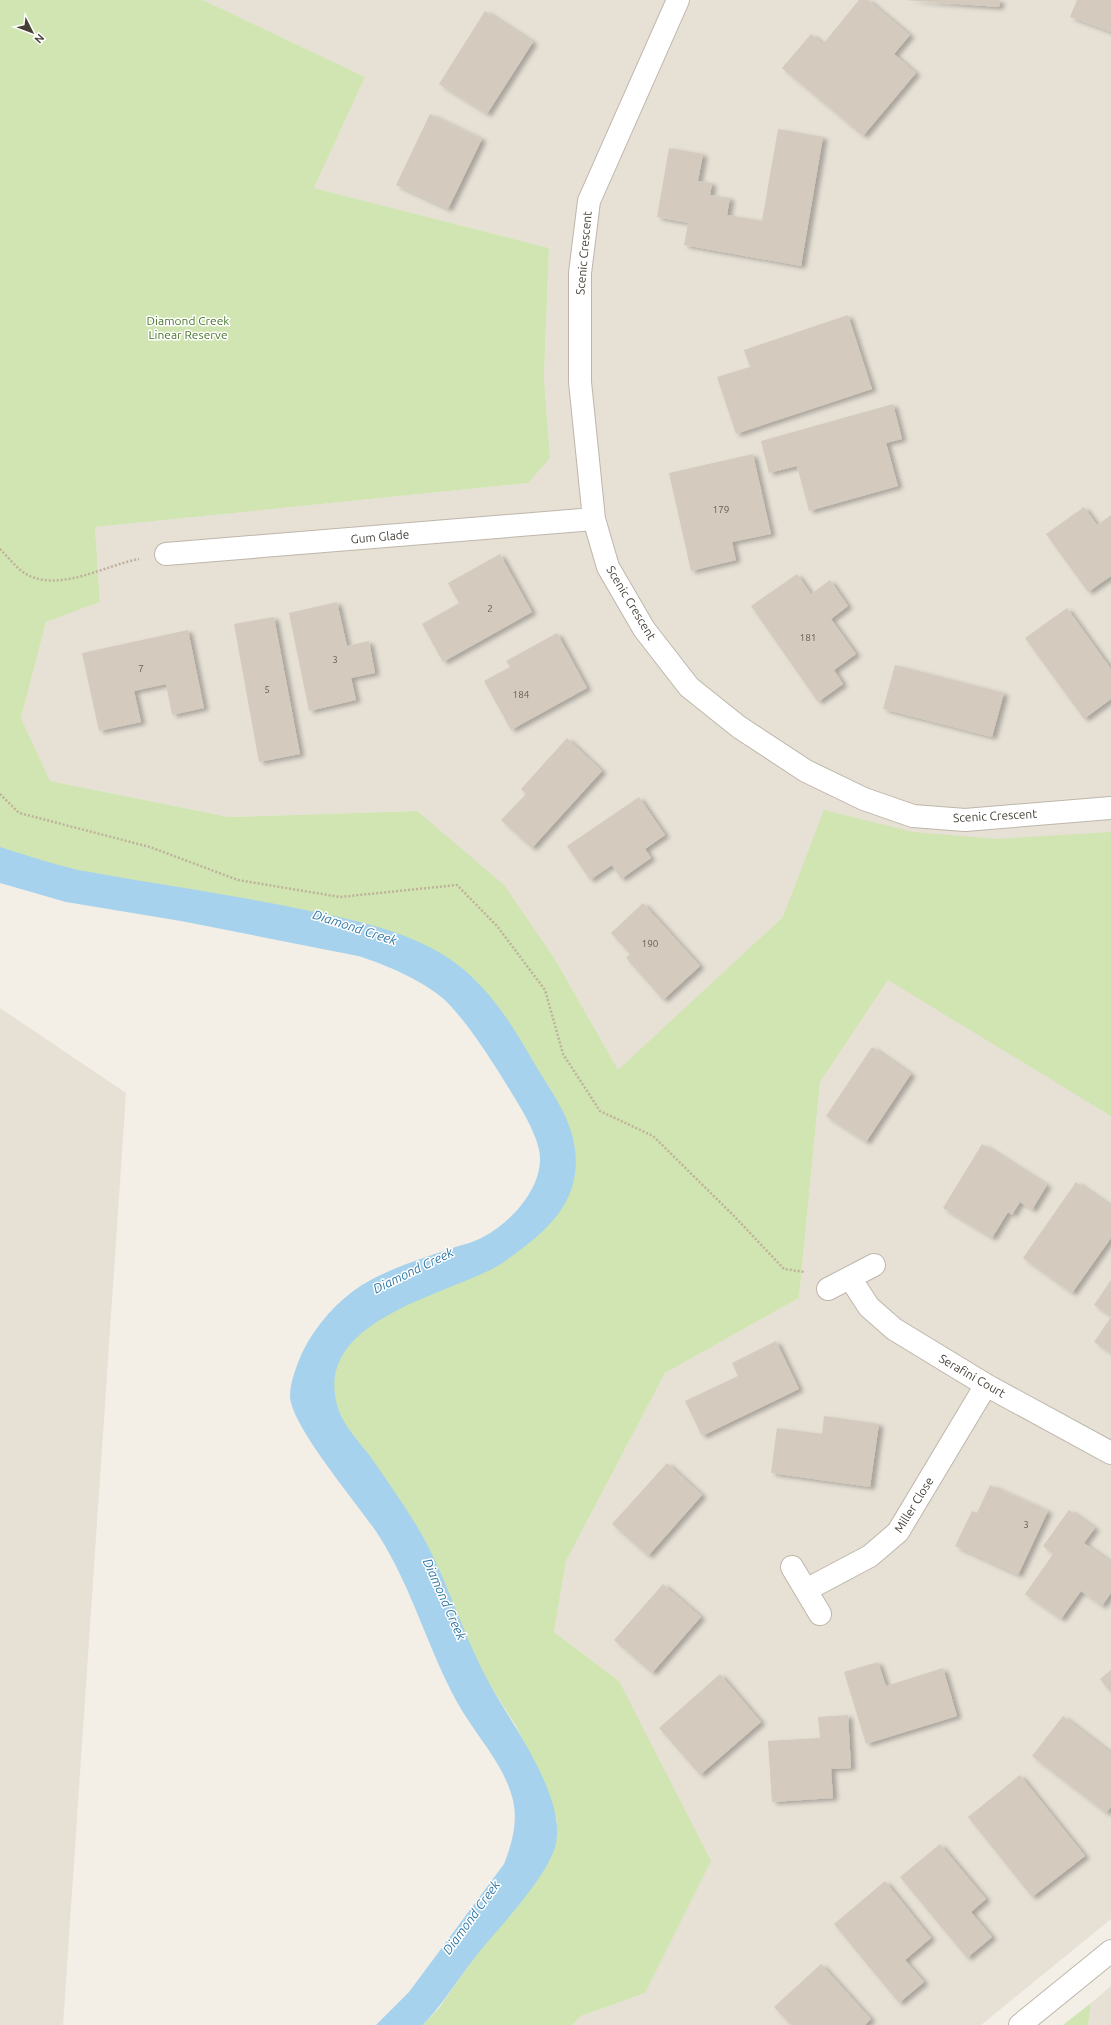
<svg xmlns="http://www.w3.org/2000/svg" width="1111" height="2025" viewBox="0 0 1111 2025" font-family="Ubuntu,sans-serif">
<defs>
<filter id="shadow"><feDropShadow dx="4.5" dy="2.5" stdDeviation="2" flood-color="#0004"/></filter>
</defs>
<rect width="100%" height="100%" fill="#f3efe7"/>
<path fill="#e6e0d5" d="M 203,0 L 1111,0 L 1111,1919 L 981,2025 L 572,2025 L 581,2016 L 645,1993 L 619,1681 L 554,1632 L 566,1561 L 665,1373 L 799,1298 L 820,1082 L 888,980 L 783,917 L 618,1071 L 556,961 L 417,811 L 229,817 L 50,781 L 21,718 L 46,622 L 100,602 L 95,527 L 527,483 L 550,458 L 544,377 L 549,248 L 314,188 L 365,77 Z
M 0,1008 L 126,1093 L 63,2025 L 0,2025 Z
M 1111,1986 L 1111,2025 L 1088,2025 L 1091,2003 Z"/>
<path fill="#d0e5b1" d="M 0,0 L 203,0 L 365,77 L 314,188 L 549,248 L 544,377 L 550,458 L 528,483 L 95,527 L 100,602 L 46,622 L 21,718 L 50,781 L 229,817 L 417,811 L 504,885 L 556,961 L 618,1070 L 783,917 L 824,810 L 913,832 L 997,839 L 1111,832 L 1111,1116 L 888,980 L 820,1082 L 799,1298 L 665,1373 L 566,1561 L 554,1632 L 619,1681 L 711,1861 L 645,1993 L 581,2016 L 572,2025 L 423,2025 L 439,2008 L 473,1959 L 524,1897 L 557,1821 L 548,1792 L 516,1726 L 379,1510 L 308,1353 L 531,1218 L 547,1126 L 451,977 L 0,868 Z
M 1091,2003 L 1088,2025 L 1063,2025 Z"/>
<path fill="#a6d2ed" d="M 0,847 C 26,855 52,864 78,870 C 99,874 120,877 141,881 C 197,890 254,899 310,911 C 359,921 412,932 454,962 C 492,990 514,1028 537,1068 C 553,1094 571,1118 575,1149 C 581,1197 553,1226 516,1253 C 509,1258 502,1264 494,1268 C 439,1297 308,1323 339,1411 C 345,1427 359,1442 370,1456 C 385,1478 401,1500 415,1523 C 445,1572 460,1628 487,1679 C 509,1721 566,1795 556,1843 C 549,1877 495,1931 473,1960 C 456,1982 442,2005 423,2025 L 376,2025 L 409,1992 L 504,1864 C 512,1844 518,1822 513,1800 C 504,1763 475,1735 457,1702 C 428,1649 412,1588 379,1536 C 360,1506 291,1427 290,1396 C 290,1382 297,1364 303,1351 C 316,1325 337,1301 362,1285 C 388,1269 420,1259 450,1249 C 460,1245 473,1243 483,1237 C 510,1223 540,1191 540,1159 C 541,1136 512,1094 500,1074 C 484,1049 468,1024 447,1002 C 426,982 385,964 358,956 L 181,921 L 66,902 L 0,883 Z"/>
<path fill="#d4cabd" filter="url(#shadow)" d="M 859,0 L 868,0 L 910,35 L 894,54 L 916,73 L 863,136 L 782,68 L 811,34 L 823,44 Z
M 905,0 L 1000,0 L 999,7 Z
M 1077,0 L 1111,0 L 1111,32 L 1070,17 Z
M 485,11 L 533,42 L 487,114 L 439,84 Z
M 430,114 L 482,139 L 448,209 L 396,185 Z
M 778,129 L 823,137 L 801,266 L 684,245 L 688,223 L 657,217 L 669,148 L 703,154 L 698,181 L 712,183 L 710,195 L 730,198 L 727,215 L 762,221 Z
M 848,315 L 872,389 L 736,434 L 717,377 L 750,367 L 744,350 Z
M 893,404 L 902,439 L 886,443 L 898,486 L 809,511 L 797,466 L 769,473 L 761,441 Z
M 753,454 L 771,534 L 732,542 L 736,560 L 691,571 L 669,473 Z
M 1084,507 L 1097,525 L 1111,515 L 1111,576 L 1088,592 L 1046,534 Z
M 500,554 L 532,612 L 443,662 L 422,624 L 459,603 L 448,583 Z
M 797,574 L 811,594 L 830,580 L 848,606 L 831,619 L 856,654 L 834,670 L 843,684 L 818,702 L 751,606 Z
M 337,602 L 347,646 L 369,641 L 375,673 L 351,678 L 356,700 L 309,711 L 289,613 Z
M 1067,608 L 1111,669 L 1111,699 L 1084,719 L 1025,638 Z
M 274,617 L 300,754 L 259,762 L 234,624 Z
M 188,630 L 204,708 L 172,715 L 166,684 L 134,691 L 141,722 L 99,731 L 82,653 Z
M 557,633 L 587,688 L 511,730 L 484,681 L 510,667 L 506,661 Z
M 895,665 L 1004,693 L 992,737 L 883,709 Z
M 567,738 L 602,771 L 532,848 L 501,820 L 526,794 L 521,789 Z
M 639,797 L 665,835 L 645,849 L 651,858 L 621,879 L 612,865 L 590,880 L 567,846 Z
M 643,903 L 700,966 L 663,1000 L 626,958 L 630,954 L 611,933 Z
M 872,1047 L 911,1074 L 866,1142 L 826,1116 Z
M 982,1144 L 1047,1185 L 1032,1210 L 1020,1202 L 1012,1215 L 1008,1212 L 992,1238 L 943,1208 Z
M 1076,1182 L 1111,1206 L 1111,1238 L 1072,1293 L 1023,1258 Z
M 1111,1280 L 1111,1316 L 1094,1305 Z
M 1111,1317 L 1111,1353 L 1094,1342 Z
M 776,1341 L 799,1389 L 702,1436 L 685,1401 L 738,1376 L 732,1363 Z
M 824,1416 L 879,1424 L 870,1487 L 771,1473 L 777,1428 L 822,1434 Z
M 667,1463 L 702,1495 L 648,1556 L 612,1524 Z
M 990,1485 L 1048,1511 L 1018,1575 L 955,1546 L 972,1511 L 977,1513 Z
M 1069,1510 L 1095,1528 L 1084,1543 L 1111,1562 L 1111,1593 L 1102,1606 L 1081,1591 L 1061,1619 L 1025,1594 L 1053,1554 L 1043,1546 Z
M 663,1584 L 701,1617 L 652,1673 L 614,1640 Z
M 878,1662 L 886,1686 L 943,1668 L 957,1716 L 866,1744 L 844,1672 Z
M 1111,1670 L 1111,1693 L 1100,1679 Z
M 720,1674 L 761,1722 L 700,1775 L 659,1728 Z
M 848,1715 L 851,1768 L 831,1769 L 833,1798 L 772,1802 L 768,1741 L 820,1738 L 818,1717 Z
M 1063,1716 L 1111,1753 L 1111,1807 L 1106,1813 L 1032,1756 Z
M 1020,1775 L 1085,1856 L 1032,1897 L 968,1817 Z
M 940,1844 L 986,1899 L 971,1912 L 992,1937 L 967,1958 L 900,1877 Z
M 885,1881 L 931,1938 L 905,1960 L 924,1982 L 899,2003 L 834,1924 Z
M 821,1964 L 871,2019 L 865,2025 L 791,2025 L 774,2007 Z"/>
<g fill="none" stroke-linecap="round" stroke-linejoin="round">
<defs>
<path id="minor" d="M 678,0 L 589,201 L 580,273 L 580,382 L 594,519 L 608,567 L 644,629 L 689,687 L 739,727 L 806,771 L 864,799 L 913,816 L 965,820 L 1111,808
M 166,554 L 594,519
M 850,1278 L 869,1307 L 894,1329 L 986,1385 L 1111,1453
M 828,1289 L 874,1265
M 792,1567 L 820,1614
M 806,1590 L 870,1556 L 898,1532 L 986,1385"/>
<path id="tertiary" d="M 1020,2025 L 1111,1951"/>
</defs>
<use href="#minor" stroke="#beb6aa" stroke-width="24"/>
<use href="#tertiary" stroke="#beb6aa" stroke-width="24"/>
<path stroke="#bfb19c" stroke-width="2.5" stroke-dasharray="2 2" stroke-linecap="butt" d="M 0,549 C 8,557 16,568 26,574 C 59,593 106,565 139,559
M 0,794 L 19,813 L 150,847 L 238,880 L 340,897 L 457,885 L 497,926 L 545,990 L 563,1054 L 600,1111 L 653,1136 L 734,1216 L 784,1269 L 805,1272"/>
<use href="#minor" stroke="#fff" stroke-width="22"/>
<use href="#tertiary" stroke="#fff" stroke-width="22"/>
</g>
<g text-anchor="middle" stroke-width="3" stroke-linejoin="round" paint-order="stroke">
<g font-size="10" fill="#696258">
<text x="721" y="513">179</text>
<text x="490" y="612">2</text>
<text x="808" y="641">181</text>
<text x="335" y="663">3</text>
<text x="141" y="672">7</text>
<text x="267" y="693">5</text>
<text x="521" y="698">184</text>
<text x="650" y="947">190</text>
<text x="1026" y="1528">3</text>
</g>
<g font-size="12" fill="#453f36" stroke="#fff">
<text transform="translate(584 253) rotate(-85)" y="4">Scenic Crescent</text>
<text transform="translate(380 537) rotate(-5)" y="4">Gum Glade</text>
<text transform="translate(631 603) rotate(59)" y="4">Scenic Crescent</text>
<text transform="translate(995 816) rotate(-3)" y="4">Scenic Crescent</text>
<text transform="translate(972 1376) rotate(30)" y="4">Serafini Court</text>
<text transform="translate(914 1505) rotate(-58)" y="4">Miller Close</text>
</g>
<g font-size="12" fill="#4a752c" stroke="#fff">
<text x="188" y="325">Diamond Creek<tspan x="188" dy="14">Linear Reserve</tspan></text>
</g>
<g font-size="13" font-style="italic" fill="#3279a5" stroke="#fff">
<text transform="translate(355 927) rotate(18)" y="5">Diamond Creek</text>
<text transform="translate(413 1270) rotate(-26)" y="5">Diamond Creek</text>
<text transform="translate(445 1599) rotate(66)" y="5">Diamond Creek</text>
<text transform="translate(471 1917) rotate(-54)" y="5">Diamond Creek</text>
</g>
</g>
<g transform="translate(32 32) rotate(132)" stroke="#ffffff" stroke-width="3" paint-order="stroke">
<path d="M0-3L7 15L0 10L-7 15Z" fill="#453f36"/>
<text y="-6" font-size="11" font-weight="bold" text-anchor="middle" fill="#453f36">N</text>
</g>
</svg>
